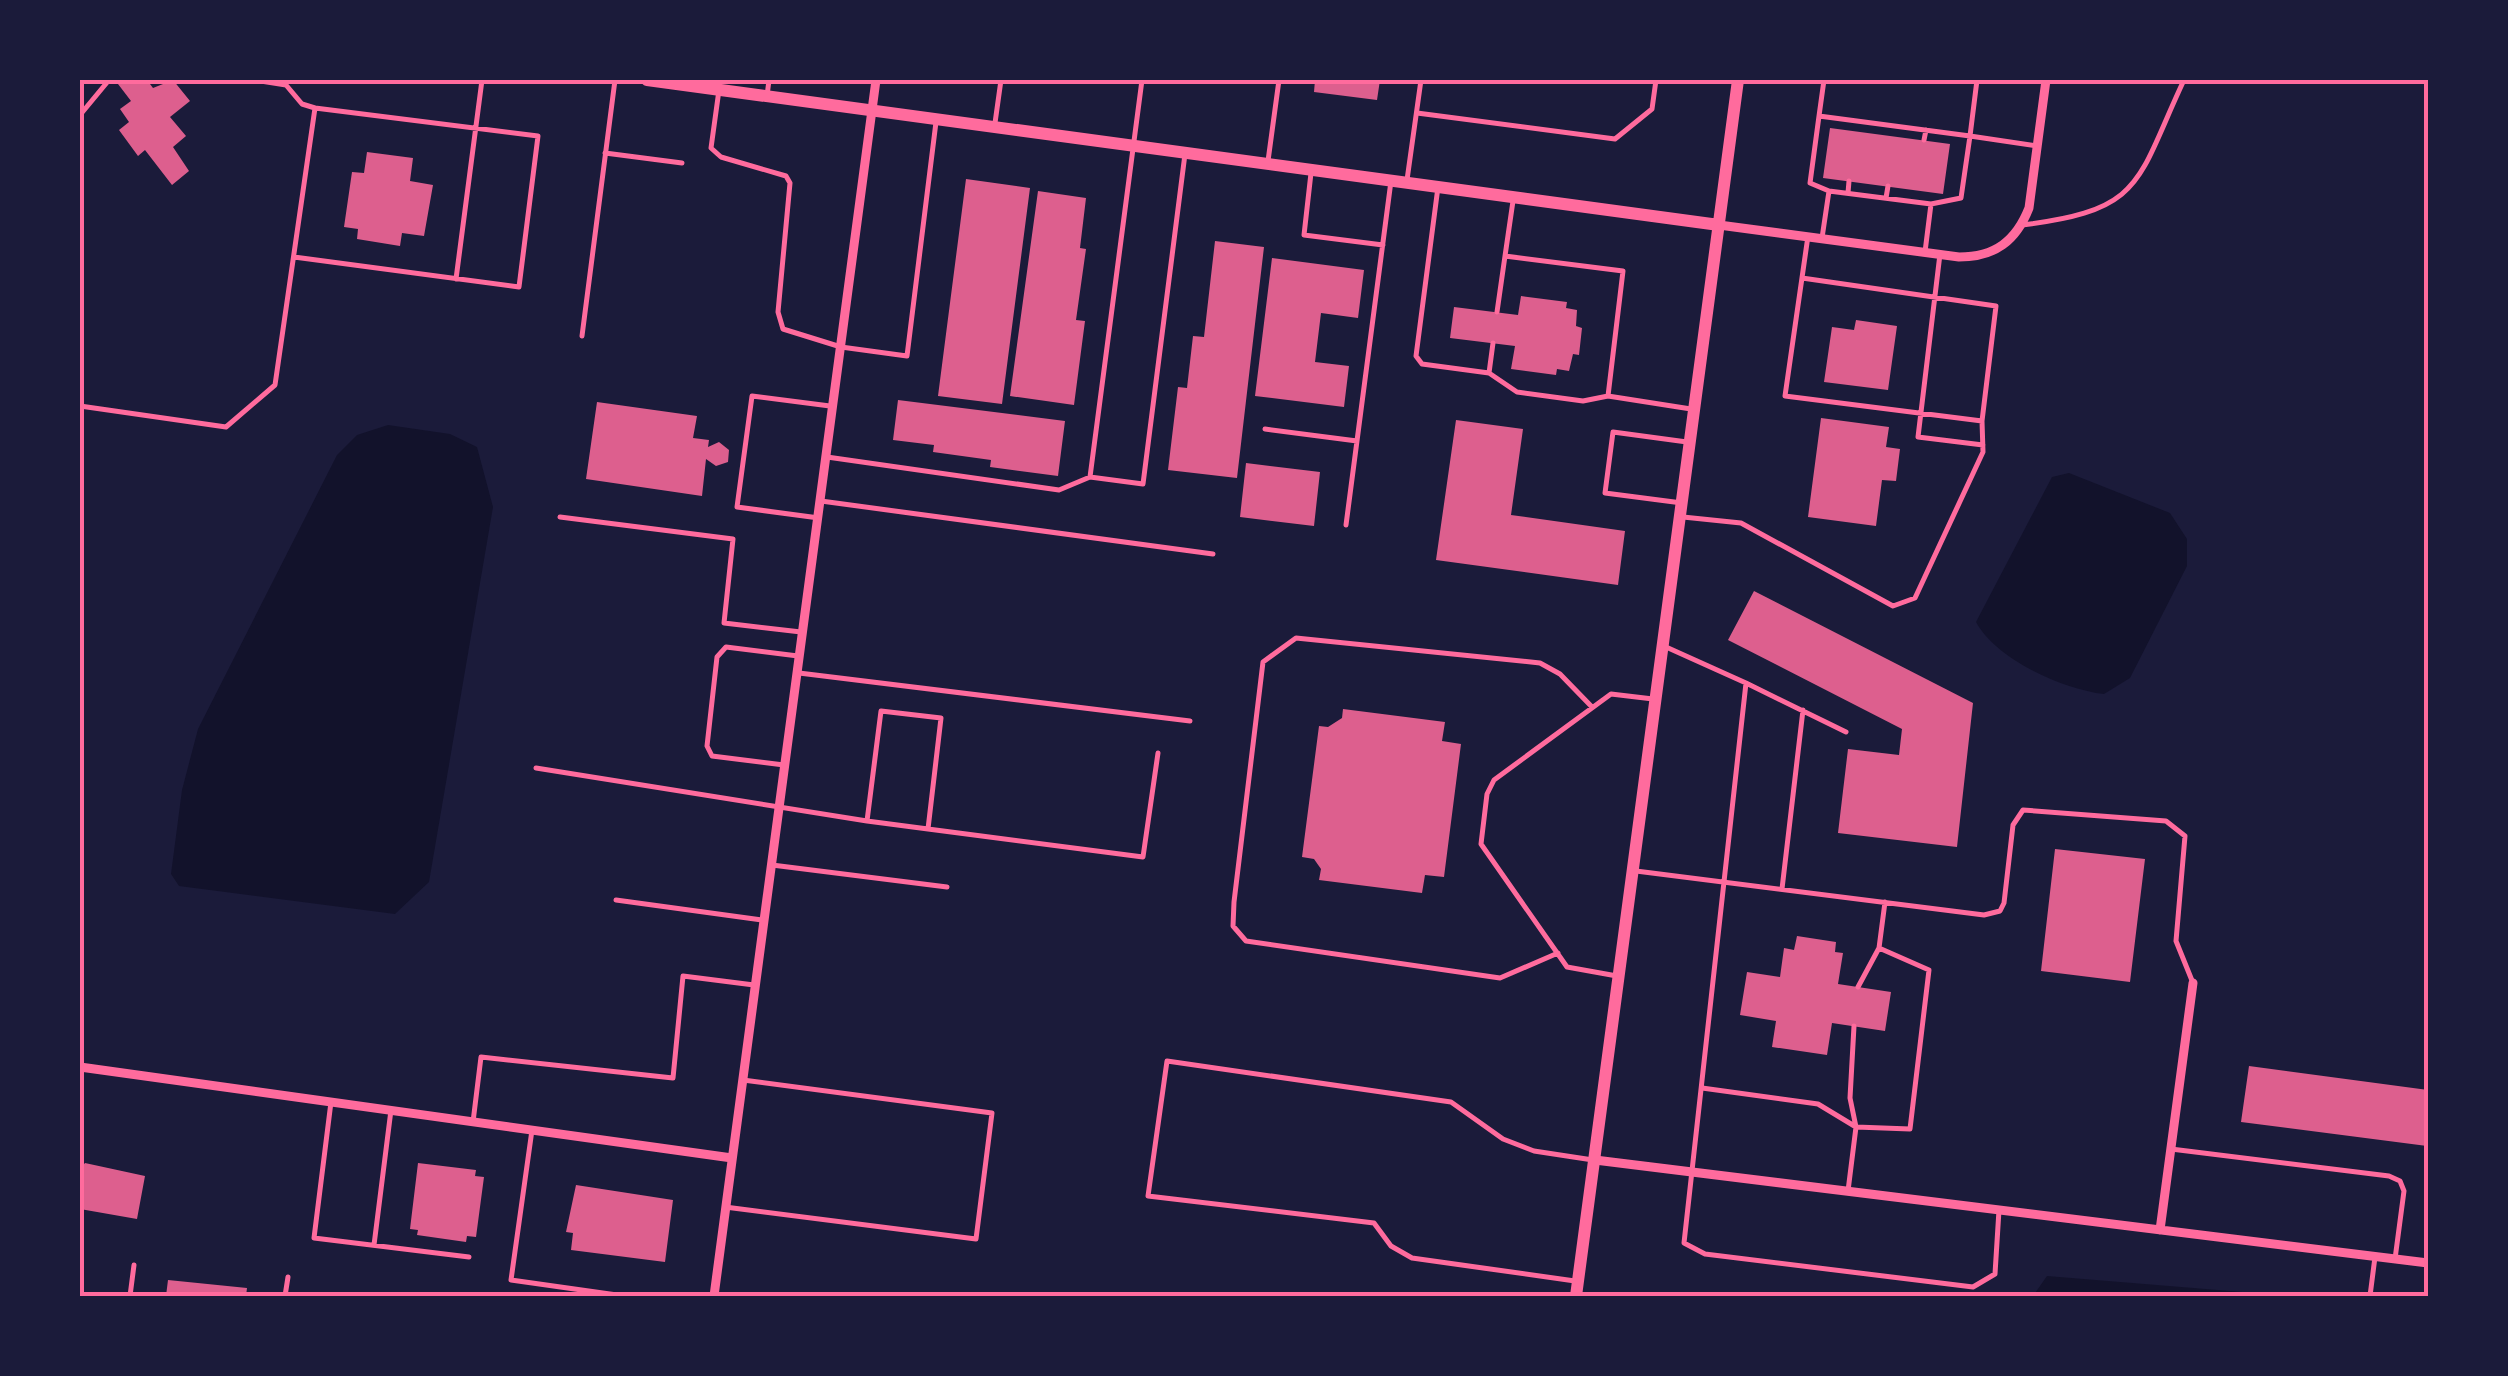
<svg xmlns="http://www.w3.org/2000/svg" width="2508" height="1376" viewBox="0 0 2508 1376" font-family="Spectral,serif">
<rect width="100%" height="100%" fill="#1b1b3a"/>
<path fill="#12122b" d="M 388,425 L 450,434 L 477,447 L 493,507 L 429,882 L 395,914 L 179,886 L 171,874 L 182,790 L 198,729 L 337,455 L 357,435 Z
M 2069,473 L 2170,513 L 2187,539 L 2187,566 L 2130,678 L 2104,694 C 2062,689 1996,659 1976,622 L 2052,477 Z
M 2047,1276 L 2291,1296 L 2033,1296 Z"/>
<path fill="#dd5f8e" d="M 124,80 L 147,80 L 153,88 L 173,80 L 190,101 L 170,117 L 186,136 L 173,147 L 189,171 L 172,185 L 145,150 L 138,156 L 119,130 L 129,122 L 120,109 L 131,101 L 118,84 Z
M 1315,80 L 1380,80 L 1377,100 L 1314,92 Z
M 1830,128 L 1950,144 L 1943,194 L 1823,178 Z
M 367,152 L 413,158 L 410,181 L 433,185 L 424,236 L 402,233 L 400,246 L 357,239 L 358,229 L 344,227 L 352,172 L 364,173 Z
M 966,179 L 1030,188 L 1002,404 L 938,396 Z
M 1038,191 L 1086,198 L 1080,248 L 1086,249 L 1076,320 L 1085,321 L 1074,405 L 1010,396 Z
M 1215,241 L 1264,247 L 1237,478 L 1168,470 L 1178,387 L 1187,388 L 1193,336 L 1204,337 Z
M 1272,258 L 1364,270 L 1358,318 L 1321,313 L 1315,362 L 1349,366 L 1344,407 L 1255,396 Z
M 1521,296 L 1567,302 L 1566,308 L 1577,310 L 1576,326 L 1582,328 L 1579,355 L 1573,354 L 1569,371 L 1557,369 L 1556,375 L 1511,369 L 1515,346 L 1450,338 L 1454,307 L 1518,315 Z
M 1856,320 L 1897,326 L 1888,390 L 1824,382 L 1832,327 L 1854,330 Z
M 898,400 L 1065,421 L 1058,476 L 990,467 L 991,460 L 933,452 L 934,445 L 893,440 Z
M 597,402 L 697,416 L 693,438 L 709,440 L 708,447 L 719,442 L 729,450 L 728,462 L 716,466 L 706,459 L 702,496 L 586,479 Z
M 1821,418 L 1889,427 L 1886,447 L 1900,449 L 1896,481 L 1882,480 L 1876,526 L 1808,517 Z
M 1456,420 L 1523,429 L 1511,515 L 1625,531 L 1618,585 L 1436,560 Z
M 1246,463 L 1320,472 L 1314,526 L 1240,517 Z
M 1754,591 L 1973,703 L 1957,847 L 1838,833 L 1848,749 L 1899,755 L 1902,729 L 1728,640 Z
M 1343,709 L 1445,722 L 1442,741 L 1461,744 L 1444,877 L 1425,875 L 1422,893 L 1319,880 L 1321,869 L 1314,859 L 1302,857 L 1319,726 L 1328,727 L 1342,718 Z
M 2055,849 L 2145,859 L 2130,982 L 2041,971 Z
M 1797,936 L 1836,942 L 1835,952 L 1843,953 L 1838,984 L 1891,992 L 1885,1031 L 1832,1023 L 1827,1055 L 1772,1047 L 1776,1021 L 1740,1015 L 1747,972 L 1780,977 L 1784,948 L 1794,950 Z
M 2249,1066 L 2428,1090 L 2427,1146 L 2241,1122 Z
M 85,1163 L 145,1176 L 137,1219 L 80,1209 L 80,1169 Z
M 418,1163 L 476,1170 L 475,1176 L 484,1177 L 476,1237 L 467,1236 L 466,1242 L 417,1235 L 418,1230 L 410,1229 Z
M 576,1185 L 673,1200 L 665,1262 L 571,1250 L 573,1233 L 566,1232 Z
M 168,1280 L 247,1288 L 246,1296 L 166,1296 Z"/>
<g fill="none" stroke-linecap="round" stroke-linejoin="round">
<path stroke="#ff6b9d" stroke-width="5" d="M 719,90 L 711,148 L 721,157 L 786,176 L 790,183 L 778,312 L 783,329 L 841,347 L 907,356 L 936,122
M 767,96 L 769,80
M 1417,113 L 1615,139 L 1652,109 L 1656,80
M 80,115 L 109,80
M 1819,116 L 1824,80
M 995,123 L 1001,80
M 1924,140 L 1926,130
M 605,153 L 682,163
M 1268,161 L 1279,80
M 1311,173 L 1304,235 L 1383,245
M 1407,180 L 1421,80
M 1438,187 L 1416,356 L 1422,364 L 1489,373 L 1517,392 L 1583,401 L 1608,396
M 1829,191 L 1810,183 L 1819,116 L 1970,136 L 1977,80
M 1848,193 L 1849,181
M 1886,198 L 1888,186
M 1513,201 L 1505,256 L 1623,271 L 1608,396 L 1691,409
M 1931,204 L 1961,198 L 1970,136 L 2037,146
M 2022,225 C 2145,210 2136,182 2184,80
M 1822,238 L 1829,191 L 1931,204 L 1925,252
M 1940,254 L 1918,437 L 1983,445
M 294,257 L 519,287 L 538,136 L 315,108
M 1802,278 L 1996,306 L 1982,421 L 1785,396 L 1808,236
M 456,279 L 482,80
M 1497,312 L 1505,256
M 582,336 L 615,80
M 1489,373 L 1493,343
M 80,406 L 226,427 L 275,385 L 315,108 L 302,104 L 286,85 L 254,80
M 1265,429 L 1357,441
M 827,457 L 1059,490 L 1090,477 L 1143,484 L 1185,154
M 1090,477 L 1142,80
M 821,501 L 1213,554
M 1682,503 L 1605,493 L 1613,432 L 1687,442
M 560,517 L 733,539 L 724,623 L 801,632
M 1683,517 L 1741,523 L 1893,606 L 1915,598 L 1983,452 L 1982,421
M 819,518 L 737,507 L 752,396 L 830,406
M 1346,525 L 1391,181
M 1666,647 L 1746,683 L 1684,1243 L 1705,1254 L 1973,1287 L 1995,1274 L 1999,1210
M 799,673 L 1190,721
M 1746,683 L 1846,732
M 784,765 L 712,756 L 707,746 L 717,657 L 726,647 L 798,656
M 536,768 L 867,821 L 881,711 L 941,718 L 928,829 L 867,821
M 928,829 L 1143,857 L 1158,753
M 772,865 L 947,887
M 1636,871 L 1984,915 L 2000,911 L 2004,903 L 2013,825 L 2023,810 L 2166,821 L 2185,836 L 2176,941 L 2193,983
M 1782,889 L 1803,710
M 616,900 L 762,920
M 1558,953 L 1500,978 L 1246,941 L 1233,926 L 1234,902 L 1263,662 L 1296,638 L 1540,663 L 1560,674 L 1592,707
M 1617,976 L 1567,967 L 1481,844 L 1487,794 L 1494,780 L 1611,694 L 1653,699
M 1858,987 L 1879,948 L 1885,902
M 1702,1088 L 1818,1104 L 1856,1127 L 1910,1129 L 1929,970 L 1879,948
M 331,1102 L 314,1238 L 469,1257
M 473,1122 L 481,1057 L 673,1078 L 683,976 L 754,985
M 532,1130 L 511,1280 L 624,1296
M 2171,1149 L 2389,1176 L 2400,1181 L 2404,1191 L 2395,1259
M 1848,1191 L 1856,1127 L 1850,1098 L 1854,1026
M 725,1207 L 976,1239 L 992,1113 L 743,1080
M 374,1245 L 391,1110
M 1575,1281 L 1412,1258 L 1391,1246 L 1374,1223 L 1148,1196 L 1167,1061 L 1451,1102 L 1503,1139 L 1534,1151 L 1593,1160
M 331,1295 L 340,1296
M 130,1296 L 134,1265
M 285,1296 L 288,1277
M 2370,1296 L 2375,1257"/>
<path stroke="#ff6b9d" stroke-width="9" d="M 1719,225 L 1959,257 C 1995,257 2016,241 2029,208 L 2046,80
M 80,1067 L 732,1158
M 1595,1160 L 2428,1263
M 2160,1230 L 2193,983
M 714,1296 L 876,80"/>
<path stroke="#ff6b9d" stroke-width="12" d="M 647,80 L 1719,225
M 1576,1296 L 1738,80"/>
</g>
<rect width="2508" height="1376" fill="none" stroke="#1b1b3a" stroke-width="165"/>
<rect x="82" y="82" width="2344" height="1212" fill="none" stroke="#ff6b9d" stroke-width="4"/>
</svg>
